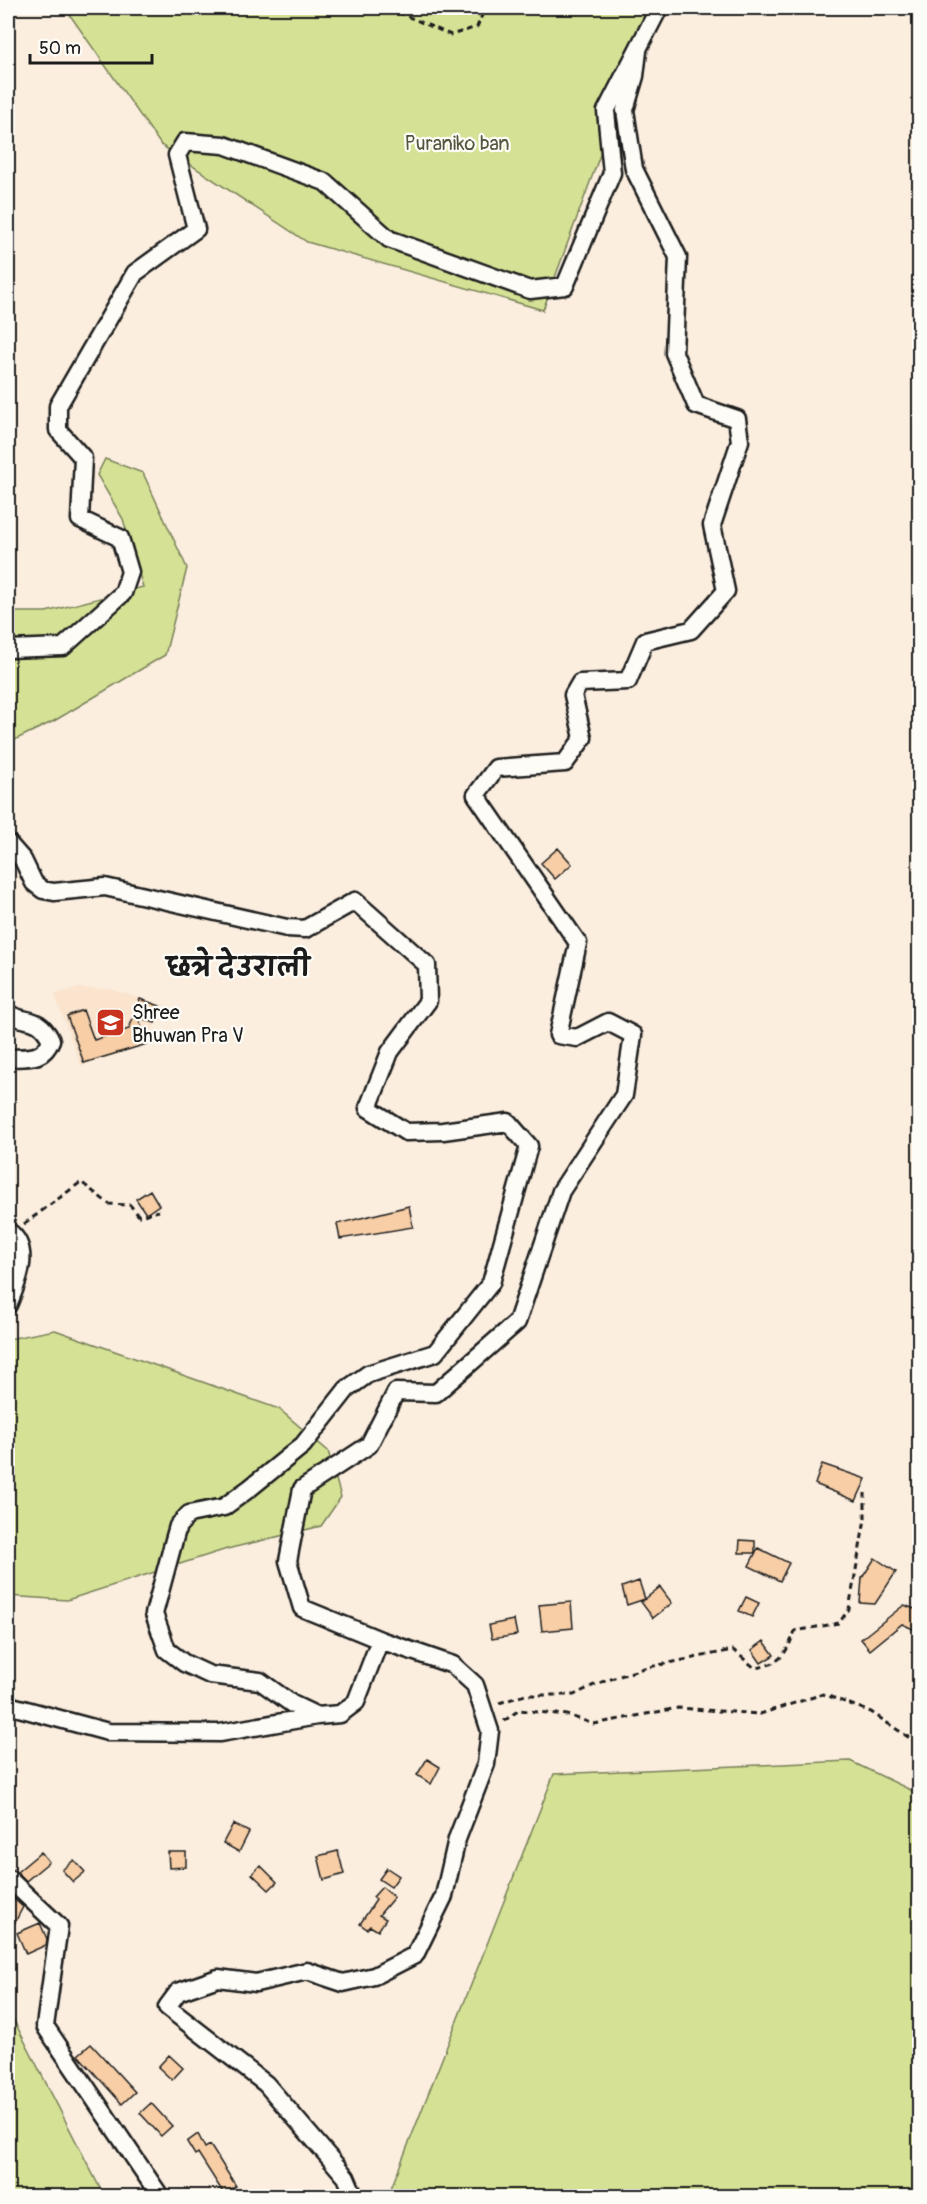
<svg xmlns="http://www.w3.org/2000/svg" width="927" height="2204" viewBox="0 0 927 2204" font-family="Pangolin,'Playpen Sans Deva',sans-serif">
<rect width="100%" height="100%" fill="#fbeedf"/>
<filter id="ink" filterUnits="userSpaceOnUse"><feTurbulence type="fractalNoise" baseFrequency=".0167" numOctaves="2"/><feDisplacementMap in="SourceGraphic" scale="12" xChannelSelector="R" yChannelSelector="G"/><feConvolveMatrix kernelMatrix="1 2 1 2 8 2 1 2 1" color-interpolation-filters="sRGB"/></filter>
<g filter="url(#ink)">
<path fill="#fae4ce" d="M 78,988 L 110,989 L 163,1005 L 147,1044 L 81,1066 L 54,994 Z"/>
<path fill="#d5e295" stroke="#787f58" stroke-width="1.5" d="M 65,8 L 654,8 L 543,310 L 307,242 L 161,145 Z
M 105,459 L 143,473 L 187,568 L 165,655 L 54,721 L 8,743 L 8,612 L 46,612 L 143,587 L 123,519 L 97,475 Z
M 55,1330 L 279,1409 L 328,1451 L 341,1497 L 321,1526 L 227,1549 L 67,1600 L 8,1596 L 8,1339 Z
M 850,1761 L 919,1794 L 919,2196 L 388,2196 L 554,1774 Z
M 8,2009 L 104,2196 L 8,2196 Z"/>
<path fill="#f7cea6" stroke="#1c1c1c" stroke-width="1.5" d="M 558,848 L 572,864 L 555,879 L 541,863 Z
M 140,999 L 160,1006 L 155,1023 L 138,1017 L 147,1044 L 84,1063 L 67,1016 L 83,1010 L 94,1040 L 129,1029 Z
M 150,1190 L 159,1205 L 146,1214 L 136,1199 Z
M 409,1206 L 413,1227 L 340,1239 L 337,1224 Z
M 822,1464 L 866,1479 L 856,1501 L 815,1484 Z
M 740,1540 L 755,1541 L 755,1553 L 739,1553 Z
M 758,1548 L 789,1563 L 780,1581 L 749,1566 Z
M 875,1558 L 896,1572 L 875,1604 L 860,1603 L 862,1578 Z
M 639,1581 L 645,1599 L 660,1587 L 672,1603 L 653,1618 L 641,1602 L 645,1599 L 627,1605 L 622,1587 Z
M 746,1597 L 759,1603 L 752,1617 L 739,1611 Z
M 571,1602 L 573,1628 L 542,1631 L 539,1605 Z
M 904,1605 L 920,1611 L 915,1630 L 902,1624 L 870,1650 L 861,1639 Z
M 514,1620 L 517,1635 L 492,1639 L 489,1625 Z
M 764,1641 L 774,1655 L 761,1663 L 752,1650 Z
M 427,1759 L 440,1767 L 431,1784 L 417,1775 Z
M 233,1824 L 249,1832 L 239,1852 L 223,1843 Z
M 338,1851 L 344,1874 L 324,1880 L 318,1856 Z
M 41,1852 L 49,1862 L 26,1881 L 17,1872 Z
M 168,1852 L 186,1852 L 186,1867 L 169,1868 Z
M 74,1860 L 85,1872 L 73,1882 L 62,1870 Z
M 260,1865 L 277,1882 L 269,1890 L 252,1874 Z
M 387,1868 L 399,1876 L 391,1887 L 379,1879 Z
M 382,1887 L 394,1897 L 379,1915 L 386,1919 L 378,1931 L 370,1926 L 367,1929 L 360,1924 L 376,1900 L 373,1897 Z
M 8,1894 L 23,1907 L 13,1926 L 8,1912 Z
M 40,1923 L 47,1939 L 46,1945 L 26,1954 L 17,1933 Z
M 91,2044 L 135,2092 L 122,2104 L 78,2055 Z
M 169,2055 L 183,2068 L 172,2080 L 158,2067 Z
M 151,2103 L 172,2126 L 161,2136 L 140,2113 Z
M 198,2134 L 205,2148 L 210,2145 L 236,2186 L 224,2194 L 198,2153 L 195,2155 L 187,2142 Z"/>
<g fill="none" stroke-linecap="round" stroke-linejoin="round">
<defs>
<path id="minor" d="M 8,649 L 63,647 L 123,593 L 130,572 L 120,538 L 80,519 L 83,458 L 58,430 L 58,406 L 135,273 L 196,229 L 177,155 L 185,142 L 224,145 L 325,182 L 389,239 L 530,290 L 565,286 L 612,173 L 606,111 L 659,8
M 8,843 L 23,860 L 34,883 L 43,890 L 54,892 L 105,887 L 287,928 L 305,929 L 355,901 L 427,965 L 428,1001 L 390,1052 L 368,1108 L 406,1132 L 443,1131 L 508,1122 L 529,1146 L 491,1283 L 435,1353 L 368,1374 L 347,1389 L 303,1445 L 250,1488 L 224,1507 L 189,1514 L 178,1526 L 174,1540 L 154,1614 L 167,1650 L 184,1663 L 210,1675 L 260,1681 L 292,1704 L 317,1716 L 340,1714 L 356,1702 L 380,1640 L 453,1665 L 475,1685 L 490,1731 L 486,1764 L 457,1839 L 444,1896 L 415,1955 L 374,1976 L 343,1983 L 307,1971 L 256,1983 L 218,1978 L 178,1992 L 167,2007 L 266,2084 L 346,2177 L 354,2196
M 8,1013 C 25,1025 37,1013 51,1040 C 43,1061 27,1057 8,1058
M 8,1231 C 33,1249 17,1283 8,1305
M 380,1640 L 302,1608 L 288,1561 L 302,1489 L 369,1445 L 396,1392 L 436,1393 L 517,1322 L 561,1191 L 624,1095 L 633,1035 L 608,1022 L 577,1038 L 558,1035 L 578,943 L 476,795 L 496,768 L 565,763 L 583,738 L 573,695 L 580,683 L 628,681 L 645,641 L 691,630 L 726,591 L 712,525 L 740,441 L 737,419 L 696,405 L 674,353 L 678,257 L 634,169 L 625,110 L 635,76 L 638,51
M 8,1705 L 108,1732 L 220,1733 L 317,1716
M 8,1878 L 59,1926 L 45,2026 L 160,2196"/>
</defs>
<use href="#minor" stroke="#1c1c1c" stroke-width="21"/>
<path stroke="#1c1c1c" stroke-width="3" stroke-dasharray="6 4.5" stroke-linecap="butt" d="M 388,8 L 451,35 L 477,27 L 485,8
M 24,1224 L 81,1182 L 109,1204 L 130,1205 L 139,1216 L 159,1211
M 499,1703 L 525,1695 L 574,1695 L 596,1684 L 644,1668 L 733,1650 L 755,1668 C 781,1664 786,1654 795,1631 L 839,1623 L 849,1609 L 865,1519 L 865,1493
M 504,1721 L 519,1710 L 567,1715 L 594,1724 L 678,1708 L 760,1714 L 823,1694 L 871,1712 L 920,1745"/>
<use href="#minor" stroke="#fdfcf7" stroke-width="16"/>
</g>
</g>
<defs>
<symbol id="school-square" viewBox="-11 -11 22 22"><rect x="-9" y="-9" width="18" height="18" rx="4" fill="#c8321e" stroke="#fdfcf7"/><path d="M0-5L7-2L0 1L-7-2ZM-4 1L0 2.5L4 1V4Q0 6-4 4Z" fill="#fff"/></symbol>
</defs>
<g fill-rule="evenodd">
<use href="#school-square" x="94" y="1006" width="33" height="33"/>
</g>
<g text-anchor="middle" stroke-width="4.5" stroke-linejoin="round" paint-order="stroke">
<g font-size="20" fill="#545740" stroke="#fdfcf7">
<text x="457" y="150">Puraniko ban</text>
</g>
<g font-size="20" fill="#1c1c1c" stroke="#fdfcf7" text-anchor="start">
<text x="132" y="1019">Shree<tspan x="132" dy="23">Bhuwan Pra V</tspan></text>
</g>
<g font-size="26" font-weight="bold" fill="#1c1c1c" stroke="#fdfcf7">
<text x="238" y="976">छत्रे देउराली</text>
</g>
</g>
<rect width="927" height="2204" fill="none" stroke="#fdfcf7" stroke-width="30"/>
<rect x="15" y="15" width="897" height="2174" fill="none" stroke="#1c1c1c" stroke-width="2" filter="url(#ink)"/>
<path d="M30 54v9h122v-9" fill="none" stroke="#1c1c1c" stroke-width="3"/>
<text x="39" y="54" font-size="18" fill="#1c1c1c" stroke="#fdfcf7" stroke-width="4.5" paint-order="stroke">50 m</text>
</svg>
